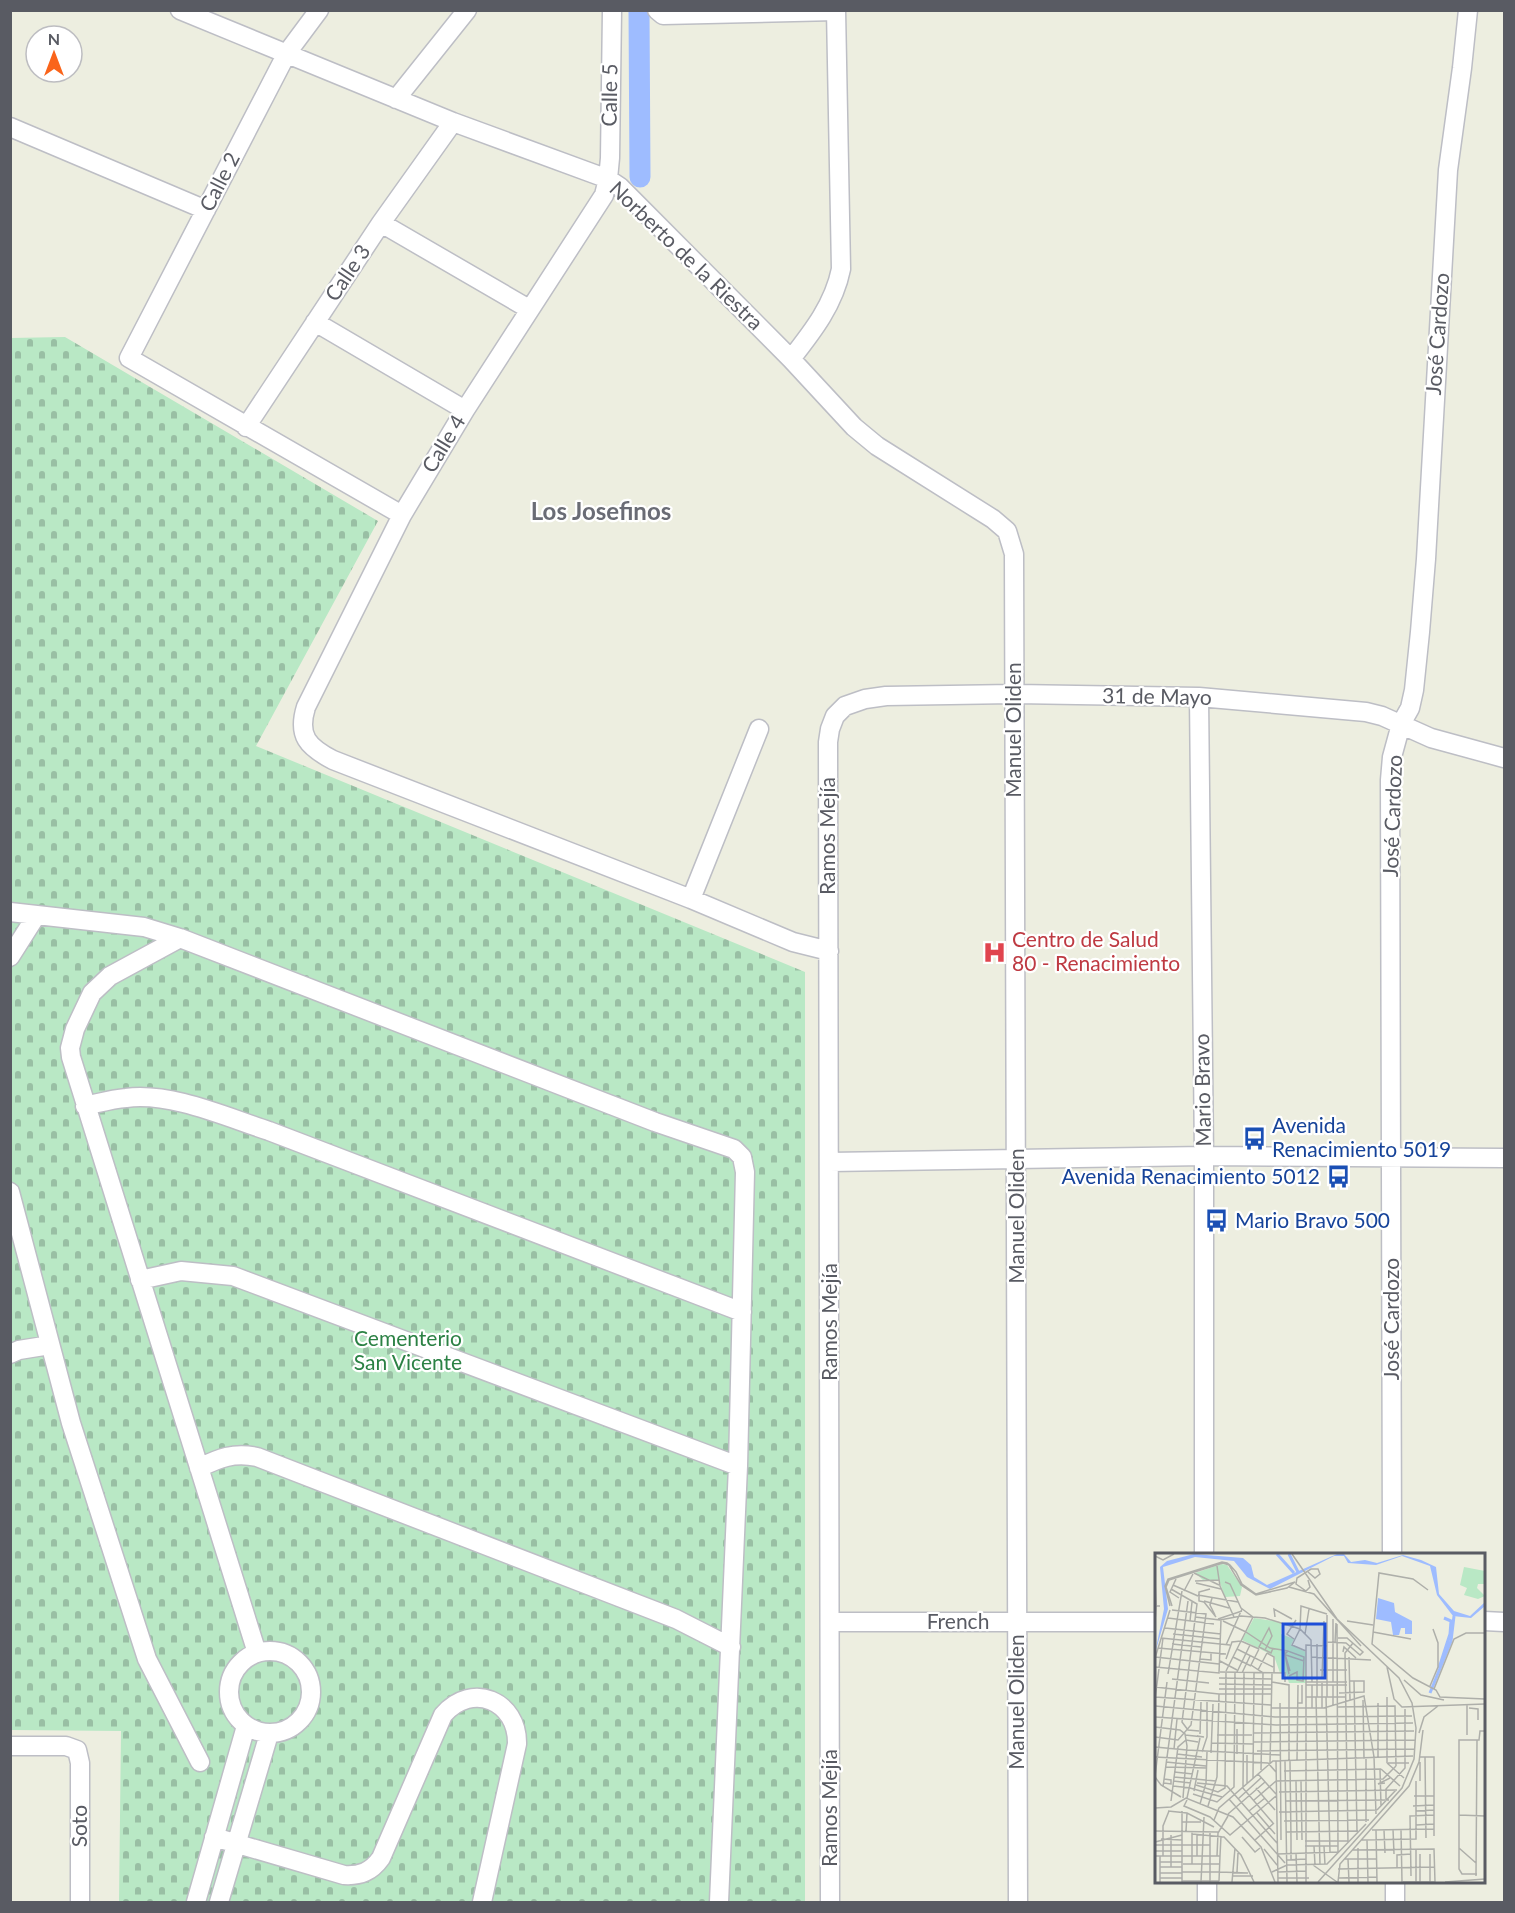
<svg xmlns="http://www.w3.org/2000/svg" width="1515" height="1913" viewBox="0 0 1515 1913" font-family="Lato,sans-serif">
<defs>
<pattern id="cemetery-stones" width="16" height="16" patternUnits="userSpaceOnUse" patternTransform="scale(1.5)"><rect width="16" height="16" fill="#b9e8c5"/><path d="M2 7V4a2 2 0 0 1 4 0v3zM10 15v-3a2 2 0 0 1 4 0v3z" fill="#99bfa4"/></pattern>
</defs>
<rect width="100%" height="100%" fill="#edeee0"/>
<path fill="url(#cemetery-stones)" d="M 65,337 L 378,521 L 256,746 L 805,972 L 805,1902 L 119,1902 L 121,1731 L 11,1730 L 10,338 Z"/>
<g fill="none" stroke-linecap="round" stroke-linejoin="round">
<path stroke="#9ebcff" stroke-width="21" d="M 639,10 L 640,177"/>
<defs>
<path id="street" d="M 180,10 L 453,122 L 608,179 L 620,187 L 791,359 L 854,427 L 877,446 L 993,519 L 1007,531 L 1014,554 L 1018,1902
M 319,10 L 287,53 L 129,358 L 402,515
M 612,10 L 610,158 L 608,179 L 604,195 L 465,410 L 402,515 L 306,707 C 297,736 308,747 333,760 L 691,899 L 793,942 L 829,951
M 657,10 L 663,15 L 836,11
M 396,99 L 467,10
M 10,127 L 206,210
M 381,223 L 529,309
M 315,322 L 465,410
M 791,359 C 813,331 834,304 841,269 L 836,10
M 246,427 L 381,223 L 453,122
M 1199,697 L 1204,1156 L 1204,1554
M 691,899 L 759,729
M 10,912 L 144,927 L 180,938
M 10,957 L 36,916
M 85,1106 C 99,1103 112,1099 126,1098 C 171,1092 226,1117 269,1131 L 742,1312
M 830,1162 L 1204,1156 L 1504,1158
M 10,1192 L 71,1423 L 147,1659 L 200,1762
M 140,1280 L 181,1271 L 233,1276 L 738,1466
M 10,1354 L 19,1350 L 50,1345
M 199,1468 C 219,1458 234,1452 257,1457 L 676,1619 L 731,1647
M 1392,1554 L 1390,780 L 1392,757 L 1401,724 L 1410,708 L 1414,690 L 1420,632 L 1426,559 L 1448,170 L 1462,68 L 1468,10
M 1484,1621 L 1504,1622
M 831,1622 L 1156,1622
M229 1692a41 41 0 1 1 82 0a41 41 0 1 1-82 0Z
M 257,1653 L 71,1057 L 70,1048 L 75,1029 L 92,993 L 110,976 L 180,938 L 655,1122 L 734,1149 L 742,1157 L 745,1172 L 738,1466 L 719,1902
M 10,1746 L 66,1746 L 77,1750 L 80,1763 L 80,1902
M 214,1837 L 344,1875 C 360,1876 371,1872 381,1858 L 443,1715 C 472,1681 518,1701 517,1744 L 482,1902
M 1207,1882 L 1207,1902
M 1395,1882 L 1395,1902
M 196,1902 L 246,1726
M 219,1902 L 269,1734
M 830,1902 L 828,742 L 830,729 L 835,716 L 845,706 L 865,699 L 886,696 L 1013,694 L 1199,697 L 1366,712 L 1382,716 L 1431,738 L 1504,758"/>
</defs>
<use href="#street" stroke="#bdbec5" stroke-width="21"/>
<use href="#street" stroke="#fff" stroke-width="18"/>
</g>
<defs>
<symbol id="hospital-bare" viewBox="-9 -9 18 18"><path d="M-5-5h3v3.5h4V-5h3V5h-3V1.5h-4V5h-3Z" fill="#e0444e" stroke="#fff" stroke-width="2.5" paint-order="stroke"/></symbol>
<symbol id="bus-bare" viewBox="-9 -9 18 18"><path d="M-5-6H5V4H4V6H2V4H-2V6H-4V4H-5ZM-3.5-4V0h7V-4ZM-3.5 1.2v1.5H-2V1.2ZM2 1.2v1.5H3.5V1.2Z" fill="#1a4fb4" stroke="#fff" stroke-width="2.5" paint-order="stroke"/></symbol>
</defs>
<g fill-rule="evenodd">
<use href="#hospital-bare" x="978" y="936" width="33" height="33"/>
<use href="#bus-bare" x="1238" y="1122" width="33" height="33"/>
<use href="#bus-bare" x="1322" y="1160" width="33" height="33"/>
<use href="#bus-bare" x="1200" y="1204" width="33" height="33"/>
</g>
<g text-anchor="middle" stroke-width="4.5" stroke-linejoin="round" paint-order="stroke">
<g font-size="21" fill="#595b63" stroke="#fff">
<text transform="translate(610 95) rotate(-89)" y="7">Calle 5</text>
<text transform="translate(220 182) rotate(-63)" y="7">Calle 2</text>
<text transform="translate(686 256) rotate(44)" y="7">Norberto de la Riestra</text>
<text transform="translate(348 273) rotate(-56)" y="7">Calle 3</text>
<text transform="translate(1438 334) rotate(-86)" y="7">José Cardozo</text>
<text transform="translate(444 444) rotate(-59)" y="7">Calle 4</text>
<text transform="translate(1157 697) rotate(1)" y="7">31 de Mayo</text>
<text transform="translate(1014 730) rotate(-90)" y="7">Manuel Oliden</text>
<text transform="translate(1393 816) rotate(-88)" y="7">José Cardozo</text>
<text transform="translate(828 836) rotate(-90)" y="7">Ramos Mejía</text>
<text transform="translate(1203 1090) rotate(-91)" y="7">Mario Bravo</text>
<text transform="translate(1017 1216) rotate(-90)" y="7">Manuel Oliden</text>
<text transform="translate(1392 1319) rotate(-90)" y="7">José Cardozo</text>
<text transform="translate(830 1322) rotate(-90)" y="7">Ramos Mejía</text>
<text x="958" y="1629">French</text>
<text transform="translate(1017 1702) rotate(-90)" y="7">Manuel Oliden</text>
<text transform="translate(830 1808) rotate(-90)" y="7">Ramos Mejía</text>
<text transform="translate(80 1826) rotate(-90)" y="7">Soto</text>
</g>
<g font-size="21" fill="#be3a42" stroke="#fff" text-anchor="start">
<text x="1012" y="947">Centro de Salud<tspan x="1012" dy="24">80 - Renacimiento</tspan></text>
</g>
<g font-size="21" fill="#164399" stroke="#fff" text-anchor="start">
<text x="1272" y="1133">Avenida<tspan x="1272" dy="24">Renacimiento 5019</tspan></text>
<text x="1320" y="1184" text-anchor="end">Avenida Renacimiento 5012</text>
<text x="1235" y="1228">Mario Bravo 500</text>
</g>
<g font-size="21" fill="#2b8144" stroke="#fff">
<text x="408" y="1346">Cementerio<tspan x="408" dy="24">San Vicente</tspan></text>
</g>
<g font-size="24" font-weight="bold" fill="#6a6c75" stroke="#fff">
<text x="601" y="520">Los Josefinos</text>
</g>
</g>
<g transform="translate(1155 1553)">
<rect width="330" height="330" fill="#edeee0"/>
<path d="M 67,11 L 72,12 L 87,34 L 85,43 L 70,44 L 64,27 L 48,27 L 40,20 Z" fill="#b9e8c5"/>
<path d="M 309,14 L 330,18 L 330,31 L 323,31 L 322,35 L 330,43 L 323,46 L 309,42 L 312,35 L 305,32 Z" fill="#b9e8c5"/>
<path d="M 99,65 L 126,69 L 126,81 L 139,86 L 136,92 L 151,99 L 151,130 L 134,130 L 131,120 L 125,120 L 119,103 L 87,87 Z" fill="#b9e8c5"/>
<path d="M 39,1 L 88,5 L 96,12 L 99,24 L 112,32 L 182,1 L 189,1 L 196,9 L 210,7 L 222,10 L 248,2 L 266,7 L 281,14 L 284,41 L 299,58 L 315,63 L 330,49 L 330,53 L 316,65 L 298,63 L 282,42 L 275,13 L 247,3 L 221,12 L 193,10 L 189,3 L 179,3 L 115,36 L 92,24 L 79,8 L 40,4 L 8,14 L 13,56 L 0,100 L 9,56 L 5,14 L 12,8 ZM 223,45 L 239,50 L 240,59 L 257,68 L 257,81 L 250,81 L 250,75 L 246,75 L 244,82 L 238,82 L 236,69 L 221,66 Z" fill="#9ebcff"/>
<path fill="none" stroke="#9ebcff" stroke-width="3" d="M 122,1 L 139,20M 134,1 L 143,19M 284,115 L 295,81 L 296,68 L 289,65M 275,140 L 296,88 L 299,63"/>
<path fill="none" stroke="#aeafaa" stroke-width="1.5" d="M 137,1 L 182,66 L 244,125 L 257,150 L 261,175 L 259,206 L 247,235 L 163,329M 0,3 L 8,7 L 19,1M 62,13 L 65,33 L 79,64M 39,20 L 64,32M 0,26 L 1,52M 21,26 L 15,39 L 24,45M 153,27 L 155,34 L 151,38 L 141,31 L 142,25 L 156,16 L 163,16 L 165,21 L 160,25 L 153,19M 40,28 L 64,27M 70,29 L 75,31 L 86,55 L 98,64M 41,30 L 66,36M 18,32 L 43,43M 134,34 L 159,41 L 206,93M 16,36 L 42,51 L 27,169 L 33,177 L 44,178M 273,37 L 258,26 L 224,20 L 217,91 L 258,125 L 281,137 L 285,144 L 330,146M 29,38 L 38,21M 43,42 L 83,49M 57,45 L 55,52 L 60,62M 49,48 L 74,55M 49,49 L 44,48 L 44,39 L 55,36M 49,49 L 61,64M 15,53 L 10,33 L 13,26 L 67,9 L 72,10 L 75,12 L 81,19 L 87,31 L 101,41 L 140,29 L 132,35 L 101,42 L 86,32 L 74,12 L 68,10 L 14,27 L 11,34 L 17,53M 40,64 L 65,67 L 86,63 L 110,65 L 145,76 L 156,87 L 157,129M 120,64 L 119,56 L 137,66M 13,65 L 59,71M 63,66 L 87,58M 35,68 L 37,49M 68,68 L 91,79M 192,68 L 218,72M 0,69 L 1,53 L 5,53M 182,71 L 183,299M 10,75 L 66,81M 91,79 L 115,95 L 133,98M 218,79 L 256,86M 18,81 L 66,86M 150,81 L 154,56M 6,85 L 75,92M 139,86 L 132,81 L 141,67M 86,88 L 104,96M 172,89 L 191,90 L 205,102 L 208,99 L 192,85 L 183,85M 180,90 L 181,70M 17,91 L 46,94M 162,91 L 162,144M 71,92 L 87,56M 3,95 L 71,101M 82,96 L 118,114M 104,96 L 96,112 L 108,120 L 106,217M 110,97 L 117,83 L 114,75 L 104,94 L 116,100 L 118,95M 129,97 L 134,121M 151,98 L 137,92 L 145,76 L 146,53 L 172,61M 188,99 L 189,94 L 201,105M 112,100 L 119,104 L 119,120M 131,102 L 149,108M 0,104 L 64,111M 78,104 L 96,113M 157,104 L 216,107M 194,104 L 195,147M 0,105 L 15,57M 45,106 L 56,107 L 56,100M 71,106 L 77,89 L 86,88M 65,108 L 82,117M 0,114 L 64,120 L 66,67M 232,114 L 239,146 L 247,154 L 330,151M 103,117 L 112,100M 165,117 L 192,117M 71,118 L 98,64M 65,119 L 130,120 L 130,129M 82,119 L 95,92M 87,120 L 95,103M 13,121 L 27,38M 134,123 L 142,119 L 142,127 L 148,128 L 149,104 L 133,98 L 130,101 L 135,118M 64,125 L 117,126M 167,125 L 169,68M 17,126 L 54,130M 249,127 L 266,142 L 289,147M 199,128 L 202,278M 117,129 L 134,132 L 134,207M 151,129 L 192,129M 178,129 L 178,66M 64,131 L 117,132M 151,132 L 192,132M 178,132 L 178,153M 275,133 L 283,114 L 283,90 L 278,76M 0,134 L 64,141 L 117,141M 64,136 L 117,136M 279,136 L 299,86 L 311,80 L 330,80M 184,140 L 209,139 L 209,128 L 194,128M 0,144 L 116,152M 151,144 L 190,144M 161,144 L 165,312M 171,144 L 175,299M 172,144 L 172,62M 232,144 L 232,210M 0,146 L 8,85M 208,147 L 209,206M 125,150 L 126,287M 143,150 L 147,150 L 147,132M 223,150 L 223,205M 312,152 L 312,182M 0,153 L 120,164 L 257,163M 183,154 L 240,153 L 241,213M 116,155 L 169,155 L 209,143 L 219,204 L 221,261M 157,155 L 157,132M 167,155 L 167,130M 314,155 L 323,156 L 323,167M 0,164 L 121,172 L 258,170M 0,174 L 25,177 L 30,181 L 32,193 L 28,245M 98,180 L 259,178M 264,180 L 269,164 L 283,153M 45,181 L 46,149M 30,182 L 49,184 L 42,183M 62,182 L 97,182M 0,184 L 23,187 L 36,172 L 51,61 L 17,57M 98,189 L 260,187M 56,190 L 98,191M 0,194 L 32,197M 19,196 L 22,166M 32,197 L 125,202M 102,198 L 259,196M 47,199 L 52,184 L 52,149M 56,200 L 58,151M 22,201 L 47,204M 82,201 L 82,176M 0,204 L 113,210 L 121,219M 265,204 L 279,204 L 279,283M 270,204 L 271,285M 211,206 L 211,269M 142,207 L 143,132M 121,208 L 123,329M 130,208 L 132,329M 135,208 L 136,287M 11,209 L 51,213M 265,209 L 265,228M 115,210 L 117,120M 232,210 L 249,225M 233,210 L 254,210M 11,214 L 52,215M 225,216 L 226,253M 226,216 L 245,233M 129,218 L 226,216M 19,219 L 38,221M 103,221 L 121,241M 0,223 L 12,129M 0,224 L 6,232 L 26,244M 19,224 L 61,228M 98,225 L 99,120M 18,228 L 36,230M 121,228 L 228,226 L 241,213M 141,228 L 142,287M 146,228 L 147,287M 9,230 L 16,231 L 16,227 L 9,226M 42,230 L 72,233 L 122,290M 92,230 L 92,202M 230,230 L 223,231 L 235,225M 41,232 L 63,239 L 70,235 L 71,119M 18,233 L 36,235M 8,234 L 33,48M 87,234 L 118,270M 88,234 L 89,120M 35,235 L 67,244M 101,235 L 120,257M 39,238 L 43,217M 124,239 L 242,237M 38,241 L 62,249 L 79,234 L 80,119M 259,243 L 279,243M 32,245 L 45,185M 74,246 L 130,310M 83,246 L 106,225M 231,246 L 231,236 L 250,215 L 250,156M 32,247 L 29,253 L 55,264 L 75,282 L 121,243M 99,247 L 121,228M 16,248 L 23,194 L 31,187 L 43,189M 131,248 L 234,247M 45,251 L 51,230 L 52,199M 53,253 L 62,224 L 64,141M 258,253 L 279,252M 0,255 L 16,254 L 31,245 L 78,264 L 106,294 L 120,329M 222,257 L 241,237M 13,258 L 32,260 L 59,274M 27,258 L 27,329M 94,258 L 110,245M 261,258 L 279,257M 124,259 L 222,257M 102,260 L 120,281M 73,261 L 110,229M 304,262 L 330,263M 59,267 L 64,255 L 118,208 L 258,203M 129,268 L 214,267M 27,269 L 46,269M 261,272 L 279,271M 238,276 L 239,301M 217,277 L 279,276M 221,277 L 222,329M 229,277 L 230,300M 246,277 L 247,329M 0,278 L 63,279M 31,278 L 32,260M 131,279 L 203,278M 37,281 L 69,284 L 86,302 L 99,329M 87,284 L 100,299 L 105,295M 6,286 L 27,287M 100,287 L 119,270M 136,287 L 136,307M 207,287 L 261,286 L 261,228M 212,287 L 213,329M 150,288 L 193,288M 0,289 L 27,282M 193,290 L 190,100 L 198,90M 0,292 L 55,292M 150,293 L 183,293M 159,293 L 160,312M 169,293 L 170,312M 203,295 L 203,329M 304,295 L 321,310M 109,296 L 122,312M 261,296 L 261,329M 198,297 L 279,296 L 280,329 L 248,329M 0,298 L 27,298M 141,300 L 142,329M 122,301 L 183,299M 265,301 L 265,329M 275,301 L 275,329M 0,303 L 65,303 L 66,283M 8,303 L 8,273 L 14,258M 42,303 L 42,281M 62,303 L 63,280 L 73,263M 190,306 L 221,306M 193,306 L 194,329M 131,307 L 151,306M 5,309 L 27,309M 28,311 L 64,311M 37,311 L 37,279M 158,312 L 182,329M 5,314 L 27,314M 16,314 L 16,282M 242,315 L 242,302 L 256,301M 183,316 L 280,314M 27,319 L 64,319M 64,319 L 93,320M 82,319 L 83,300M 117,319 L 132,312 L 172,311 L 211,271M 123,319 L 151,318M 5,320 L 27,320M 322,321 L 307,321 L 304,316 L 304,187 L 324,187 L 325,178 L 330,178M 77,323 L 98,323M 256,323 L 255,263 L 279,262M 321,323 L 322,187M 5,325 L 27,325M 123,325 L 154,325M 183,325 L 222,324M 27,328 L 64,328M 64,328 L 65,303M 5,329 L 5,303M 46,329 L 49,264M 55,329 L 55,280M 77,329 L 80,295M 151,329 L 151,92 L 172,93M 183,329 L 185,311 L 254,233 L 264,209 L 268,177M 290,329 L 330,326"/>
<path fill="#1d4ed8" fill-opacity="0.15" stroke="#1d4ed8" stroke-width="3" d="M 128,71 L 170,71 L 170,125 L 128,125 Z"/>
<rect width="330" height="330" fill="none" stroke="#595b63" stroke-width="3"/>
</g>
<rect width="1515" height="1913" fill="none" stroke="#595b63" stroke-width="24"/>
<g transform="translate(54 54)"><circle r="28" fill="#ffffff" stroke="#bdbdc1" stroke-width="1.5"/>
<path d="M0-4.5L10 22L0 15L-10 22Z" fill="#fa641a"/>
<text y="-9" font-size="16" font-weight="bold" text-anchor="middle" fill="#595b63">N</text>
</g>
</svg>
